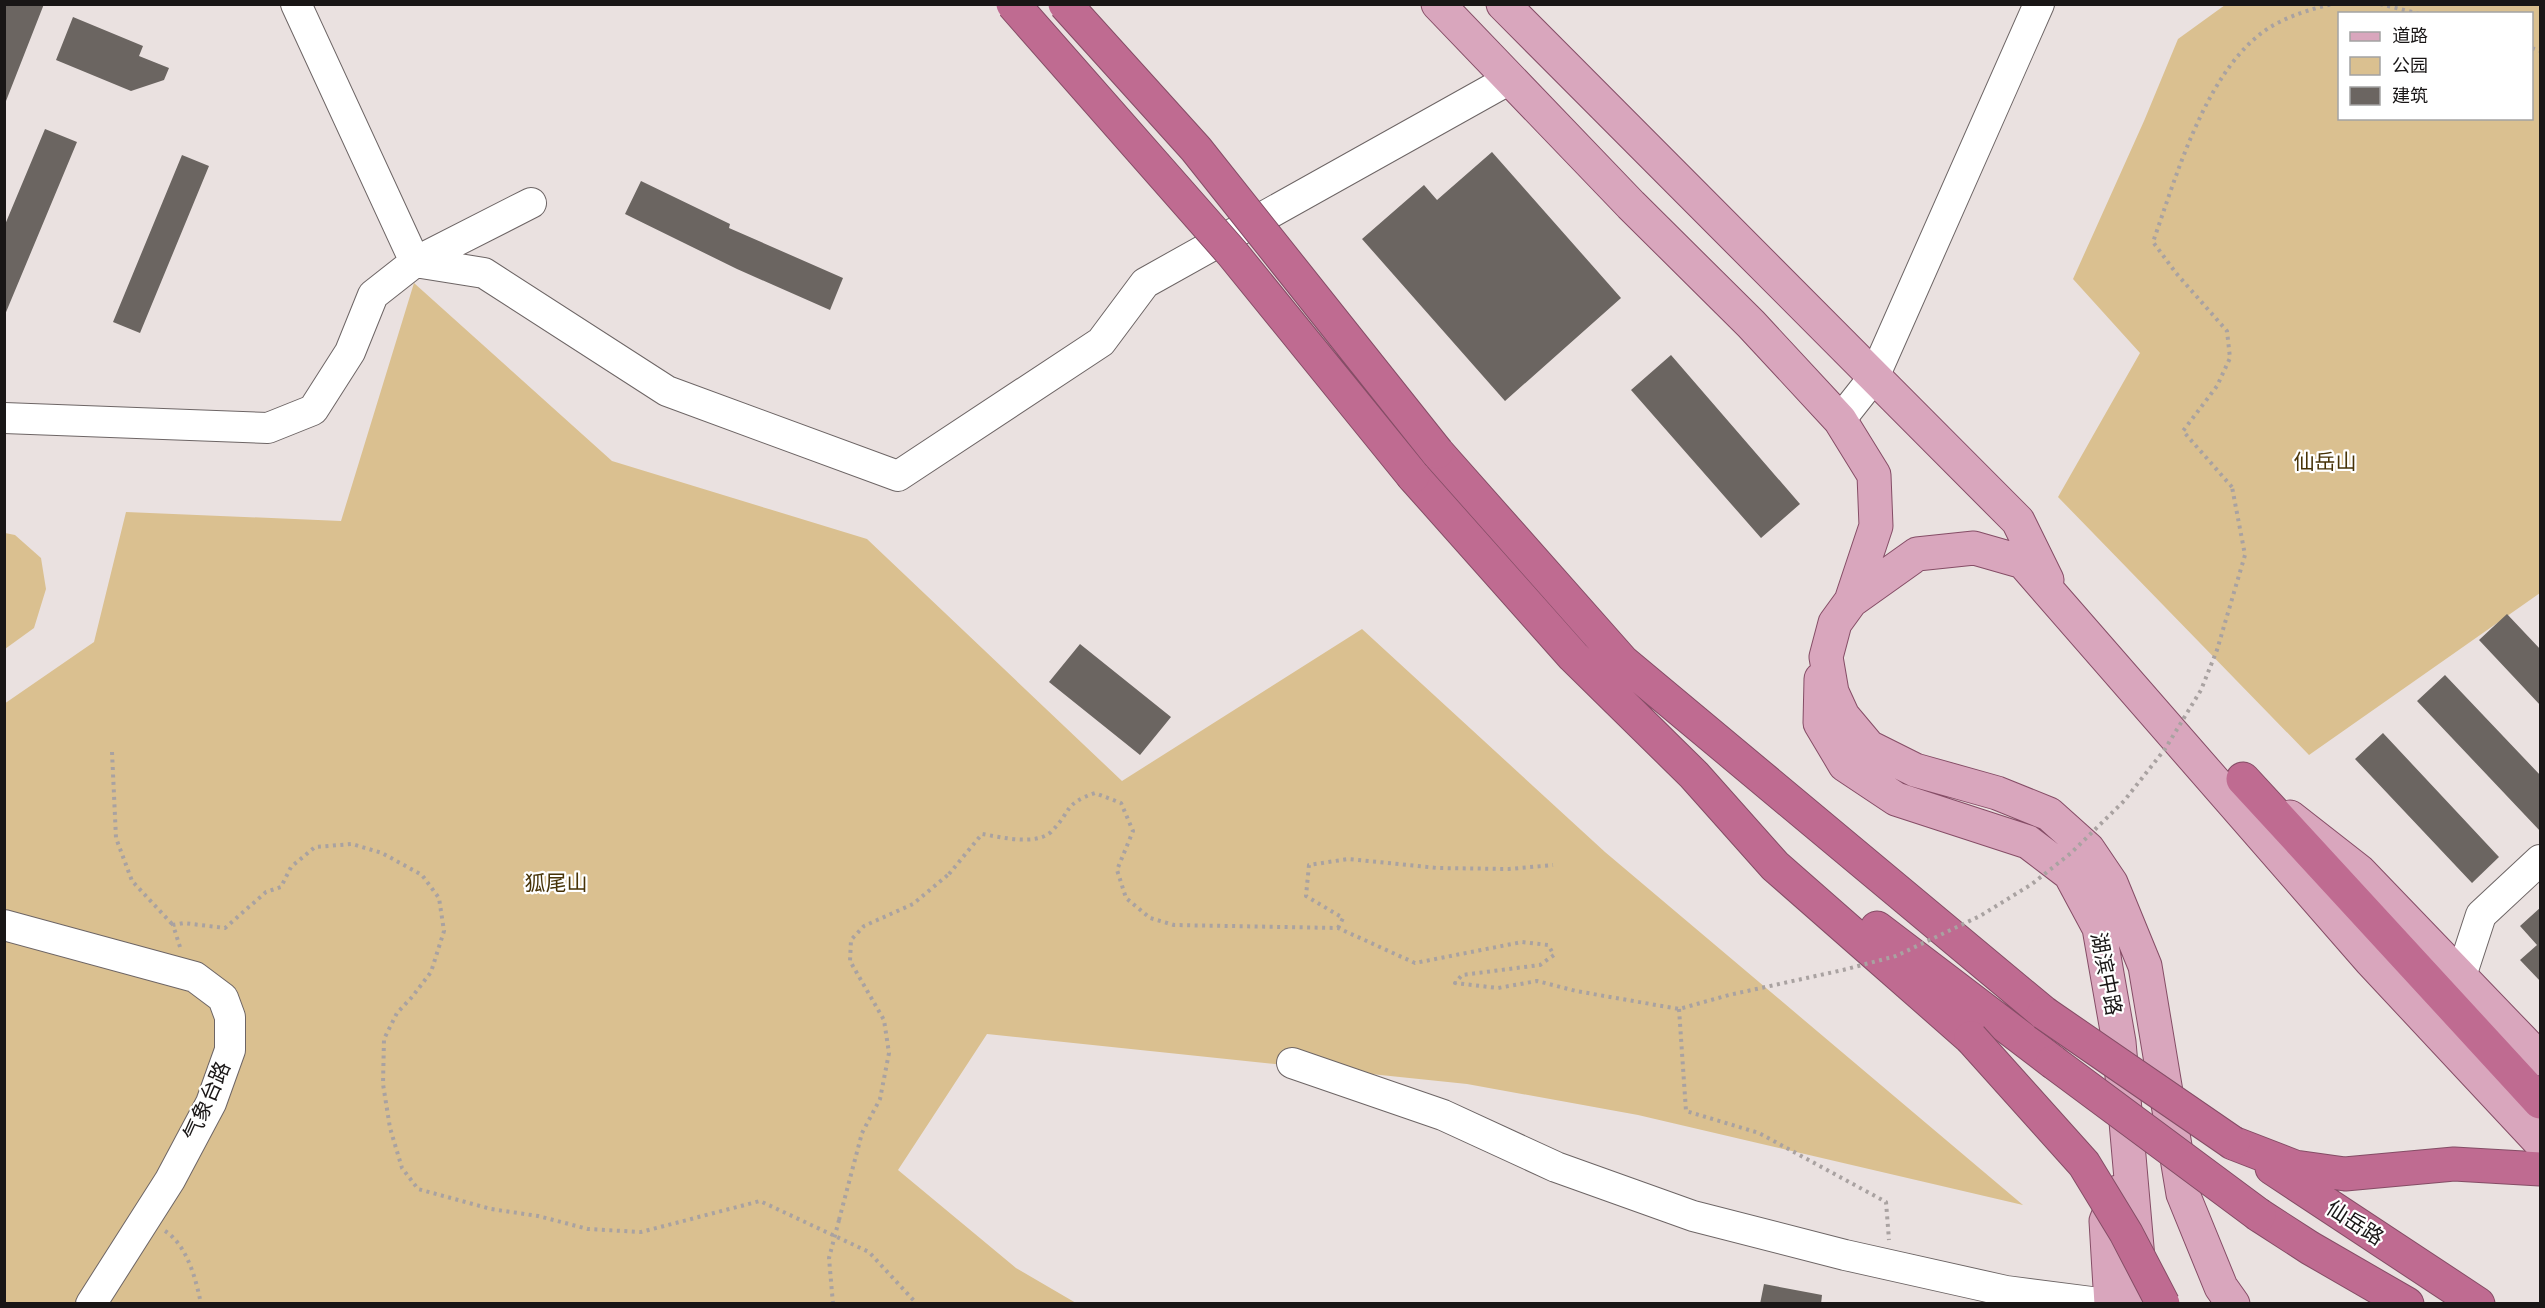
<svg xmlns="http://www.w3.org/2000/svg" width="2545" height="1308" viewBox="0 0 2545 1308" font-family="Commissioner,'Noto Sans SC',sans-serif">
<rect width="100%" height="100%" fill="#eae1e0"/>
<path fill="#dac090" fill-rule="evenodd" d="M 2225,5 L 2540,5 L 2540,593 L 2309,755 L 2058,497 L 2140,353 L 2073,279 L 2144,121 L 2178,39 ZM 2340,14 L 2532,14 L 2532,118 L 2340,118 Z
M 414,283 L 612,461 L 867,539 L 1122,781 L 1362,629 L 1605,852 L 2023,1205 L 1638,1115 L 1467,1084 L 987,1034 L 898,1170 L 1016,1268 L 1076,1303 L 5,1303 L 4,704 L 94,642 L 126,512 L 341,521 Z
M 5,533 L 15,535 L 41,558 L 46,589 L 34,628 L 5,649 Z"/>
<path fill="#6b6561" d="M 4,4 L 44,4 L 6,101 L 4,101 Z
M 73,17 L 143,46 L 139,56 L 169,68 L 164,80 L 131,91 L 56,60 Z
M 45,129 L 77,142 L 4,317 L 4,227 Z
M 1492,152 L 1621,298 L 1505,401 L 1362,239 L 1424,185 L 1437,200 Z
M 182,155 L 209,166 L 140,333 L 113,322 Z
M 641,181 L 730,224 L 729,228 L 843,278 L 830,310 L 737,269 L 625,214 Z
M 1671,355 L 1800,504 L 1761,538 L 1631,390 Z
M 2507,614 L 2541,650 L 2541,706 L 2479,640 Z
M 1080,644 L 1171,717 L 1140,755 L 1049,682 Z
M 2445,675 L 2541,776 L 2541,832 L 2417,701 Z
M 2383,733 L 2499,857 L 2472,883 L 2355,759 Z
M 2541,907 L 2541,982 L 2520,960 L 2537,945 L 2520,926 Z
M 1764,1284 L 1822,1295 L 1821,1304 L 1760,1304 Z"/>
<g fill="none" stroke-linecap="round" stroke-linejoin="round">
<defs>
<path id="minor" d="M 296,4 L 415,262 L 484,273 L 667,391 L 898,476 L 1101,342 L 1145,283 L 1510,79
M 4,418 L 268,428 L 313,410 L 350,352 L 373,295 L 415,262 L 531,203
M 1840,420 L 1874,377 L 2039,4
M 4,925 L 195,977 L 223,998 L 230,1017 L 230,1050 L 211,1103 L 170,1180 L 91,1304
M 2462,973 L 2481,915 L 2540,860
M 1292,1063 L 1443,1115 L 1556,1167 L 1693,1216 L 1845,1255 L 2006,1291 L 2107,1304"/>
<path id="major" d="M 1438,4 L 1631,205 L 1751,324 L 1840,420 L 1874,475 L 1876,526 L 1851,601 L 1835,623 L 1826,657 L 1832,692 L 1843,716 L 1869,747 L 1915,770 L 1997,793 L 2049,814 L 2088,849 L 2111,883 L 2145,966 L 2183,1194 L 2221,1287 L 2233,1304
M 1503,4 L 2018,521 L 2047,580
M 1851,601 L 1917,554 L 1974,548 L 2023,562 L 2370,960 L 2540,1142
M 1821,679 L 1820,723 L 1845,765 L 1896,799 L 2028,842 L 2070,874 L 2099,928 L 2119,1042 L 2142,1304
M 2290,817 L 2359,871 L 2540,1059
M 2111,1304 L 2106,1221 L 2118,1192"/>
<path id="highway" d="M 1437,452 L 1623,662 L 2044,1013
M 1413,476 L 1573,656 L 1694,775 L 1775,866 L 1971,1038
M 2243,779 L 2540,1102
M 1877,928 L 2053,1062
M 2233,1143 L 2295,1167 L 2345,1174 L 2454,1164 L 2540,1169
M 2272,1168 L 2478,1304
M 2259,1215 L 2310,1248 L 2407,1304"/>
</defs>
<use href="#minor" stroke="#6d6565" stroke-width="32"/>
<use href="#major" stroke="#854d66" stroke-width="35"/>
<use href="#highway" stroke="#854d66" stroke-width="35"/>
<path stroke="#a9a2a1" stroke-width="4" stroke-dasharray="3 4.5" stroke-linecap="butt" d="M 2380,4 L 2420,14
M 2532,48 L 2540,51
M 2232,487 L 2183,431 L 2217,386 L 2230,358 L 2227,331 L 2176,273 L 2153,242 C 2177,174 2208,64 2272,26 C 2291,15 2312,9 2332,4
M 112,752 L 116,838 L 132,881 L 173,925
M 1338,928 L 1343,918 L 1306,896 L 1309,865 L 1348,859 L 1437,868 L 1509,869 L 1553,865
M 180,947 L 173,925 L 184,923 L 225,928 L 266,892 L 281,887 L 291,867 L 315,847 L 352,844 L 382,853 L 422,875 L 439,898 L 444,931 L 431,972 L 412,997 L 397,1013 L 384,1039 L 383,1084 L 390,1128 L 402,1168 L 418,1189 L 491,1209 L 538,1216 L 588,1229 L 641,1232 L 760,1201 L 869,1252 L 917,1304
M 1679,1009 L 1686,1111 L 1759,1133 L 1886,1202 L 1889,1240
M 839,1220 L 862,1133 L 880,1099 L 889,1053 L 884,1020 L 850,961 L 851,940 L 864,926 L 913,904 L 949,874
M 165,1231 C 187,1245 196,1279 201,1304"/>
<use href="#minor" stroke="#fff" stroke-width="30"/>
<use href="#major" stroke="#d9a6bd" stroke-width="33"/>
<use href="#highway" stroke="#bf6b91" stroke-width="33"/>
<defs>
<path id="highway-bridge" d="M 1013,4 L 1232,253 L 1413,476
M 1065,4 L 1196,149 L 1437,452
M 2044,1013 L 2233,1143
M 1971,1038 L 2084,1164 L 2126,1233 L 2163,1304
M 2053,1062 L 2259,1215"/>
</defs>
<use href="#highway-bridge" stroke="#854d66" stroke-width="35" stroke-linecap="butt"/>
<path stroke="#a9a2a1" stroke-width="4" stroke-dasharray="3 4.5" stroke-linecap="butt" d="M 949,874 L 982,834 C 1001,837 1035,846 1051,832 C 1072,811 1063,804 1095,793 L 1121,803 L 1133,831 L 1117,870 L 1126,898 L 1150,918 L 1174,925 L 1338,928 L 1415,963 L 1522,942 L 1548,945 L 1554,955 L 1540,965 L 1462,975 L 1455,983 L 1498,988 L 1537,981 L 1576,991 L 1679,1009 L 1729,995 L 1843,970 L 1896,956 L 1980,916 L 2032,884 L 2071,853 L 2124,801 L 2165,749 L 2201,690 L 2217,650 L 2245,555 L 2232,487
M 833,1304 L 829,1258 L 839,1220"/>
<use href="#highway-bridge" stroke="#bf6b91" stroke-width="33"/>
</g>
<g text-anchor="middle" stroke-width="4.5" stroke-linejoin="round" paint-order="stroke">
<g font-size="21" fill="#463206" stroke="#fff">
<text x="2325" y="469">仙岳山</text>
<text x="556" y="890">狐尾山</text>
</g>
<g font-size="21" fill="#191616" stroke="#fff">
<text transform="translate(2106 974) rotate(79)" y="7">湖滨中路</text>
<text transform="translate(207 1101) rotate(-66)" y="7">气象台路</text>
<text transform="translate(2355 1223) rotate(33)" y="7">仙岳路</text>
</g>
</g>
<rect width="2545" height="1308" fill="none" stroke="#191616" stroke-width="12"/>
<rect x="2338" y="12" width="195" height="108" fill="#ffffff" stroke="#a3a2a2" stroke-width="1.5"/>
<rect x="2350" y="32" width="30" height="9" fill="#d9a6bd" stroke="#a3a2a2" stroke-width="1.5"/>
<text x="2392" y="42" font-size="18" fill="#191616">道路</text>
<rect x="2350" y="57" width="30" height="18" fill="#dac090" stroke="#a3a2a2" stroke-width="1.5"/>
<text x="2392" y="72" font-size="18" fill="#191616">公园</text>
<rect x="2350" y="87" width="30" height="18" fill="#6b6561" stroke="#a3a2a2" stroke-width="1.5"/>
<text x="2392" y="102" font-size="18" fill="#191616">建筑</text>
</svg>
